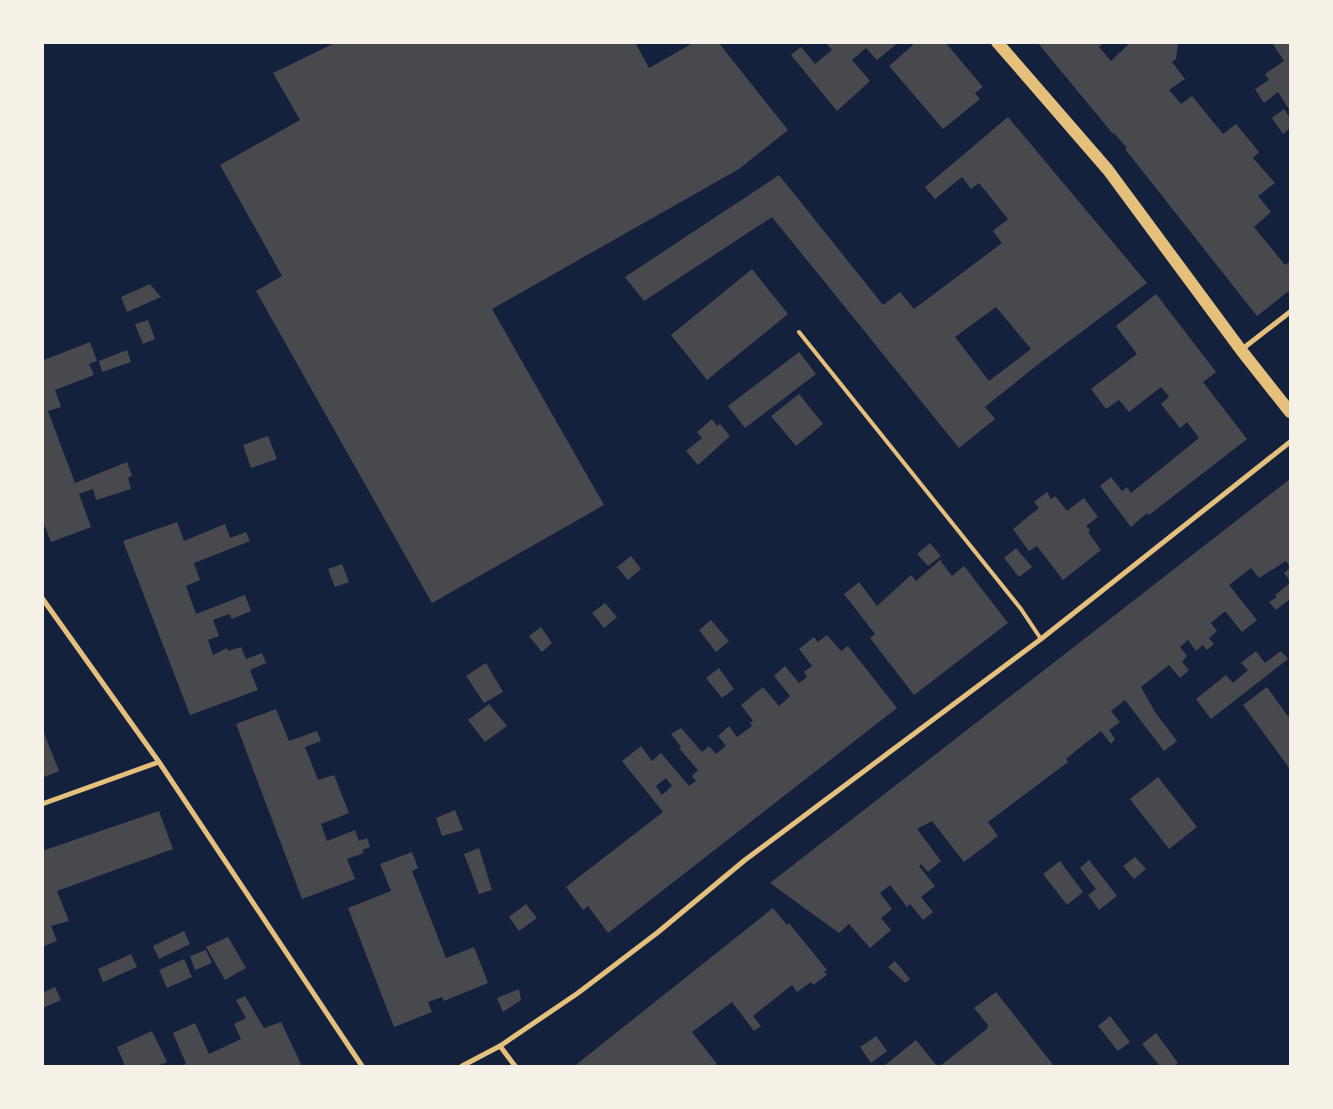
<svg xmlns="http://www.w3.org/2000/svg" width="1333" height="1109" viewBox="0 0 1333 1109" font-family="'PT Sans',sans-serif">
<rect width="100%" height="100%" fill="#14213d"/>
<path fill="#48494c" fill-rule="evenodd" d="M 337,42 L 635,42 L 649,68 L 695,42 L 718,42 L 788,130 L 739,169 L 492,309 L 604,505 L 432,603 L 256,291 L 282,276 L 220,165 L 300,120 L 273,73 Z
M 825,42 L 899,42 L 877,60 L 866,48 L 852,60 L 870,81 L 837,111 L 791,55 L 801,47 L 815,64 L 832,50 Z
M 911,42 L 945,42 L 983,87 L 975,93 L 980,99 L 943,129 L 889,66 L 913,45 Z
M 1037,42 L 1105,42 L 1099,47 L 1111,61 L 1131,42 L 1178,42 L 1176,59 L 1172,62 L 1185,79 L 1169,90 L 1181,104 L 1192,96 L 1223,134 L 1236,124 L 1259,152 L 1253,158 L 1275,183 L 1258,196 L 1271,212 L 1254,227 L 1285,265 L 1290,261 L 1290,290 L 1257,316 L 1125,149 L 1127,148 L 1114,133 L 1113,134 Z
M 1276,42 L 1290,42 L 1290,111 L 1278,92 L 1264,103 L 1255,89 L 1269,80 L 1265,74 L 1284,61 L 1273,44 Z
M 1284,109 L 1290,118 L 1290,128 L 1283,134 L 1272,118 Z
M 1008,117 L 1147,283 L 1041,362 L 985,407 L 995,419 L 959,448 L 772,217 L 644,301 L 625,277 L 779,175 L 883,305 L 900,292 L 914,309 L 1002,243 L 993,231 L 1008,219 L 979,183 L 971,189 L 962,177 L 935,199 L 925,187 ZM 996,307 L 1031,349 L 989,381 L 955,337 Z
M 752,269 L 788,314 L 707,380 L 671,335 Z
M 150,284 L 161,297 L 127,312 L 121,297 Z
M 1156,294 L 1216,372 L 1203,382 L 1247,439 L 1149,515 L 1147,513 L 1131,527 L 1100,486 L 1111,477 L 1122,491 L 1127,487 L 1131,493 L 1199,438 L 1187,422 L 1180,428 L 1161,404 L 1169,397 L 1161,387 L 1129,412 L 1119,400 L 1106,409 L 1091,389 L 1137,354 L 1116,326 Z
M 148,320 L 155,339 L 143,344 L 135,324 Z
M 90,342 L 97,361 L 89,364 L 94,375 L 55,390 L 61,407 L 48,411 L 75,483 L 127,462 L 132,476 L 128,478 L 131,489 L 96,500 L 93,489 L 79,494 L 91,527 L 51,542 L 42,519 L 42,355 L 44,360 Z
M 127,350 L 131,362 L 102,372 L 99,361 Z
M 799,352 L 816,374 L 745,428 L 728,406 Z
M 799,394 L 823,424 L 796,446 L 771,416 Z
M 712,419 L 717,426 L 720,424 L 730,436 L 698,465 L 686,451 L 702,438 L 697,432 Z
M 268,436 L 277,459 L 251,468 L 243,445 Z
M 1290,479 L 1290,581 L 1284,573 L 1290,568 L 1286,561 L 1259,578 L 1251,568 L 1229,585 L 1257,620 L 1242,632 L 1225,611 L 1211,623 L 1217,631 L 1209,638 L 1214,644 L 1207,650 L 1203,645 L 1196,651 L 1188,640 L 1180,647 L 1187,656 L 1182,662 L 1189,670 L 1180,678 L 1169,665 L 1141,687 L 1155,712 L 1177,741 L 1164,751 L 1125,700 L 1111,711 L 1120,722 L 1109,730 L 1115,739 L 1111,744 L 1101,731 L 1083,745 L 1066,759 L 1068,762 L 988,822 L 998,836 L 964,862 L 932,821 L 917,829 L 941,861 L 928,872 L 921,864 L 919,866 L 935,886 L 921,897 L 933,912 L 923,920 L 910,904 L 907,907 L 890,885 L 880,893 L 892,909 L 881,918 L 891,930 L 870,948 L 849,924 L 839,933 L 770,883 Z
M 1047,492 L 1051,499 L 1055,496 L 1067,511 L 1084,498 L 1098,517 L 1086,526 L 1090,530 L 1088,532 L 1101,550 L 1063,580 L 1037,546 L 1029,551 L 1013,529 L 1039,508 L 1034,502 Z
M 177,522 L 184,541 L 225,524 L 230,538 L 246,532 L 250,541 L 194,563 L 200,580 L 186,586 L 196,614 L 245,595 L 251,611 L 232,619 L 229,614 L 213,620 L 219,636 L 208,640 L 213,655 L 227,648 L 228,651 L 241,647 L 246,659 L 262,653 L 266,663 L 250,670 L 258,690 L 190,715 L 123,541 Z
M 930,543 L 941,556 L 928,566 L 917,554 Z
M 1016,548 L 1032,567 L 1019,577 L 1004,558 Z
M 631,556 L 641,569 L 628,580 L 617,567 Z
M 940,560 L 952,576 L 964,566 L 1008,623 L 914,695 L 870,638 L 875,634 L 844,594 L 859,582 L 877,606 L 911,575 L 916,581 Z
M 342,564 L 349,582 L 335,587 L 328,569 Z
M 1290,583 L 1290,599 L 1276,610 L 1269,602 L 1277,597 L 1275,595 Z
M 605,603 L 617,617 L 604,628 L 592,613 Z
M 711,620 L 729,641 L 716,652 L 699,630 Z
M 541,627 L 552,643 L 542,652 L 529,636 Z
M 827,635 L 841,651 L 848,646 L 897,708 L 608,933 L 588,906 L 583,910 L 566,887 L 663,812 L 622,761 L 641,746 L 652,761 L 661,753 L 689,786 L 696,781 L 692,776 L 698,770 L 679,748 L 681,747 L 671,734 L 681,728 L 702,752 L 709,746 L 716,754 L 726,746 L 718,736 L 729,726 L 737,737 L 752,726 L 750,723 L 753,721 L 741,705 L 763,687 L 779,706 L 786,700 L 790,696 L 774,676 L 785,666 L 799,683 L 807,677 L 804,672 L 812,666 L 799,649 L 814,637 L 818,642 ZM 666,778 L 672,786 L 662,795 L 656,786 Z
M 1256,651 L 1265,663 L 1281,651 L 1288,659 L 1211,719 L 1196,699 L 1226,675 L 1233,683 L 1248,670 L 1241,663 Z
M 486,663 L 503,692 L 484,703 L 466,676 Z
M 719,668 L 734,689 L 722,698 L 706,678 Z
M 1267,687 L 1290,719 L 1290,769 L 1243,705 Z
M 489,704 L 507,726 L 485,742 L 468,720 Z
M 276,709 L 289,741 L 317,731 L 321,741 L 305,747 L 318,780 L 334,775 L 349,813 L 321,824 L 327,841 L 355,830 L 359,841 L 367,838 L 370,847 L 362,850 L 364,853 L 347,859 L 355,879 L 302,899 L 236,724 Z
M 42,728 L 59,771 L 42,778 Z
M 1158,777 L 1197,827 L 1169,849 L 1130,799 Z
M 455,810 L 463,830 L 442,836 L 436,818 Z
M 159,811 L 173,849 L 57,891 L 69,921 L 51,926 L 57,941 L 44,946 L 42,851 Z
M 479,848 L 492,890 L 479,894 L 464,854 Z
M 412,852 L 418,868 L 412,871 L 446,958 L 474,947 L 488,983 L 444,1001 L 442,997 L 428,1002 L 432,1012 L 394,1027 L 348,908 L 391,891 L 380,864 Z
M 1135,857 L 1146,869 L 1134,879 L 1123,866 Z
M 1089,860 L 1117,896 L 1099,910 L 1088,895 L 1096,889 L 1080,868 Z
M 1060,861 L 1083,892 L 1067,905 L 1043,874 Z
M 526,904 L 537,918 L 519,931 L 509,917 Z
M 773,908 L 787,925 L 789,923 L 827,970 L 824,972 L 827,975 L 813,985 L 811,982 L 797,992 L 792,985 L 753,1016 L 761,1026 L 754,1031 L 732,1002 L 692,1032 L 717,1064 L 713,1066 L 577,1066 L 577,1064 Z
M 184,931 L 190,944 L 159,959 L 153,946 Z
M 228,937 L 246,968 L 225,980 L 206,947 Z
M 206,950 L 212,963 L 195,970 L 190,956 Z
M 131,954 L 137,967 L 103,982 L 98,969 Z
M 184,959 L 192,977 L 167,988 L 159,970 Z
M 895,961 L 910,979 L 905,983 L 888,967 Z
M 55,987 L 61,1000 L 43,1008 L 42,993 Z
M 519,989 L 521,1000 L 503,1012 L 497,998 Z
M 996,992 L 1054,1066 L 940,1066 L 987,1029 L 988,1025 L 974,1008 Z
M 245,996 L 264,1028 L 281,1022 L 302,1066 L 181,1066 L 186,1064 L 173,1033 L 195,1023 L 209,1054 L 241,1039 L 234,1024 L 246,1018 L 236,1000 Z
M 1110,1016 L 1130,1042 L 1118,1051 L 1098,1026 Z
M 152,1031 L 167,1062 L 157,1066 L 125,1066 L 117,1047 Z
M 1156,1033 L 1178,1063 L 1174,1066 L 1160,1066 L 1142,1044 Z
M 876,1036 L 887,1051 L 871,1063 L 860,1047 Z
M 916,1040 L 937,1066 L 884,1066 Z"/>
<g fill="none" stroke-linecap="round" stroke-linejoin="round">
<path stroke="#e5c07b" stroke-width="4" d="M 799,332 L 1021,609 L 1041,639"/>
<path stroke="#e5c07b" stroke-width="5" d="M 1241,350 L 1290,312
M 42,598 L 159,762 L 362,1066
M 42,804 L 159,762
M 500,1046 L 515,1066
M 462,1066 L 500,1046 L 578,993 L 657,933 L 745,860 L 1041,639 L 1290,442"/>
<path stroke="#e5c07b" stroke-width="12" d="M 997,42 L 1108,170 L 1241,350 L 1290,412"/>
</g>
<rect width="1333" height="1109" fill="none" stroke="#f6f1e7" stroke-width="88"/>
</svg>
